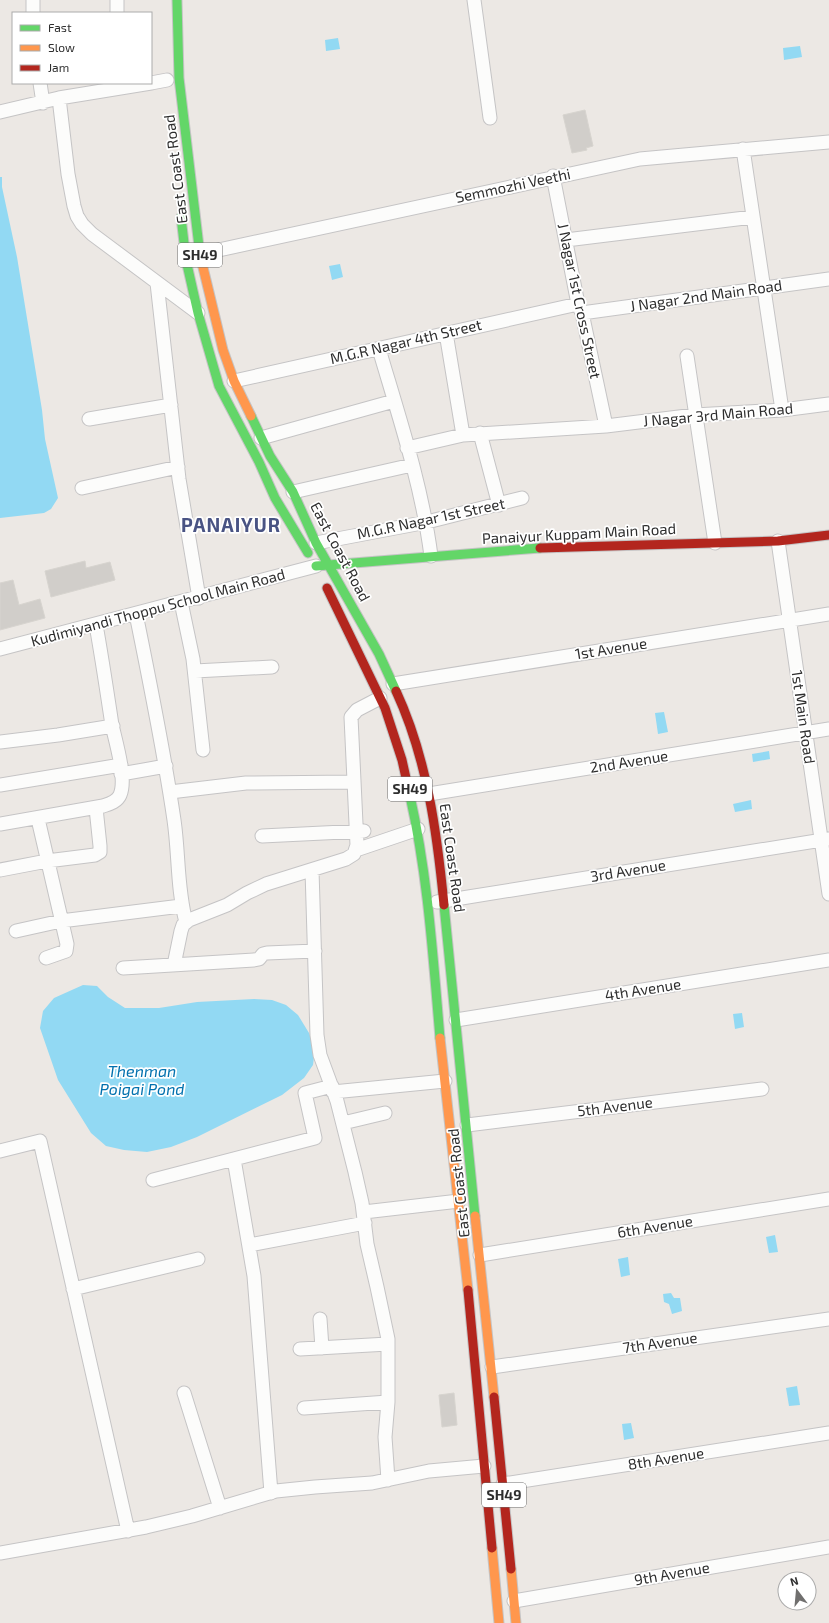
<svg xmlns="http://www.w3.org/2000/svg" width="829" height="1623" viewBox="0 0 829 1623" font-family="'Exo 2',sans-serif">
<rect width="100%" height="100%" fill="#ece8e4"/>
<path fill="#92d9f3" d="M 338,38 L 340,49 L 326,51 L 325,40 Z
M 800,46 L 802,57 L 784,60 L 783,48 Z
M 0,177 L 2,177 L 2,187 L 17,257 L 42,410 L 45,439 L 58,498 L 51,509 L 44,513 L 0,518 Z
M 340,264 L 343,277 L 332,280 L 329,266 Z
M 664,712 L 668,732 L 658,734 L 655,713 Z
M 769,751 L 770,759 L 753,762 L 752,754 Z
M 751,800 L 752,809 L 735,812 L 733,804 Z
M 83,985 L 97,986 L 108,997 L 125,1008 L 159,1008 L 197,1002 L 254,999 L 272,1000 L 286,1005 L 298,1015 L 309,1033 L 315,1049 L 313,1065 L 304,1078 L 282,1095 L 197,1137 L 171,1147 L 147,1152 L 124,1150 L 106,1146 L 91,1133 L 58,1080 L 40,1028 L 43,1011 L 54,998 Z
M 742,1013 L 744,1027 L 735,1029 L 733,1014 Z
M 775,1235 L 778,1252 L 769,1253 L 766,1237 Z
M 628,1257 L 630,1275 L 621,1277 L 618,1259 Z
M 671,1293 L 674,1298 L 680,1298 L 682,1311 L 672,1314 L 669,1304 L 664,1302 L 663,1294 Z
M 797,1386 L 800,1405 L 789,1406 L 786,1388 Z
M 631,1423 L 634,1438 L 624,1440 L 622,1424 Z"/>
<path fill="#d1ceca" stroke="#d7d4cf" d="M 585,110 L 593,146 L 586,148 L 587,150 L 572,153 L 563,115 Z
M 85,561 L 86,568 L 110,562 L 115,580 L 51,597 L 45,571 Z
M 13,580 L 19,605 L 40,599 L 45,618 L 0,630 L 0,583 Z
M 454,1393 L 457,1425 L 442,1427 L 439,1395 Z"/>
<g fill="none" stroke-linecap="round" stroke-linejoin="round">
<defs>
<path id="street" d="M 33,0 L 33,13
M 117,0 L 117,13
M 474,0 L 490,118
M 40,83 L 43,103
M 151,83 L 167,80
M 59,98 L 68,174 L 74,206 L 77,216 L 82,224 L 92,234 L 198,313
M 0,112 L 59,98 L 151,83
M 743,149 L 782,410
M 553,176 L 578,304 L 582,313 L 606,426
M 566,240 L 753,217
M 200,254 L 640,159 L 829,142
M 157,283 L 179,479 L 199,598
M 582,313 L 829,279
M 446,333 L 463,435
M 379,349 C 399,417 422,486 431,556
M 687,356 L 715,543
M 234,381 L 578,304
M 89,419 L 171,405
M 480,433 L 499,505
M 261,438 L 394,401
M 407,448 L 463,435 L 606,426 L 695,415 L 782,410 L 829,404
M 82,488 L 178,467
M 293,492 L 412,465
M 778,541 L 829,894
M 316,543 L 427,522 L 522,498
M 181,602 L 193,659 L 203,750
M 136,614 C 150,683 164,751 174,820 C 179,854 177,889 186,922
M 0,649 L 316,566
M 195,671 L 272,667
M 393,684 L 829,614
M 0,742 L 58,735 L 113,726
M 121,774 L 166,766
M 0,785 L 121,765
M 170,792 L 246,783 L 353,782
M 429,794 L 829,729
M 38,819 L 67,944 L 66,951 L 46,958
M 0,824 L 103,806 C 109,804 117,802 120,795 C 127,779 116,743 112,725 C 107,692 102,658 96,625
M 262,836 L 364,831
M 356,850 L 418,829
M 0,870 L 47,861 L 95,855 L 100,852 L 100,846 L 96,808
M 312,870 L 317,1035 L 320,1055 L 337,1101 L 355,1172 L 362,1203 L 367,1244 L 377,1287 L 388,1339 L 388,1402 L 385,1437 L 388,1480
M 437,902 L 829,839
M 16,931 L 61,921 L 181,906
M 174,965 L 181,931 L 183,925 L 189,920 L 227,905 L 247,893 L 266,884 L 346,859 L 354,854 L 357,845 L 351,717 L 357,710 L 380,698
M 123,968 L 254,960 L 259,959 L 263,954 L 267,953 L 315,951
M 456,1020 L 829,960
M 333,1092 L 445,1081
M 343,1123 L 385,1113
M 467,1125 L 762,1089
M 0,1151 L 40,1141 L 128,1531
M 234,1159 L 254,1276 L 271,1493
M 153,1180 L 315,1138 L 305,1093 L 332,1086
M 364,1212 L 459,1201
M 249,1245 L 365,1223
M 480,1255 L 829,1199
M 73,1289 L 198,1259
M 320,1319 L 322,1348
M 300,1349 L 388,1344
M 492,1367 L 829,1319
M 184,1393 L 220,1508
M 304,1408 L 388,1402
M 503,1484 L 829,1433
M 0,1553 L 146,1527 L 192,1516 L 276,1491 L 315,1487 L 372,1483 L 429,1471 L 484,1466
M 514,1601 L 829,1547"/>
<path id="fast" d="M 177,0 L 179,78 L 200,255
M 181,217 L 186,260 L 198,313 L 219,386 L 259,462 L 275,498 L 308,553
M 251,416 L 270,456 L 293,492 L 316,543 L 379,654 L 396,691
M 316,566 L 540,548
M 410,796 C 428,876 433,957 440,1038
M 444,905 L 475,1216"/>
<path id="slow" d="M 200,255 L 223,350 L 234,381 L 251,416
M 440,1038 L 468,1290
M 475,1216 L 494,1397
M 492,1548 L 499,1623
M 511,1569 L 516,1623"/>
<path id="jam" d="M 540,548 L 778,541 L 829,535
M 327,588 L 385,708 L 402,760 L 410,796
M 396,691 C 427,758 437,832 444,905
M 468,1290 L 492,1548
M 494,1397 L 511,1569"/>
</defs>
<use href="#street" stroke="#c5c4c5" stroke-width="15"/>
<use href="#fast" stroke="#c5c4c5" stroke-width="11"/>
<use href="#slow" stroke="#c5c4c5" stroke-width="11"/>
<use href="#jam" stroke="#c5c4c5" stroke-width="11"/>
<use href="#street" stroke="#fcfcfb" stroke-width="13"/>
<use href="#fast" stroke="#63d668" stroke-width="9"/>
<use href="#slow" stroke="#ff974d" stroke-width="9"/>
<use href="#jam" stroke="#b3261e" stroke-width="9"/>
</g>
<g text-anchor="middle" stroke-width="3.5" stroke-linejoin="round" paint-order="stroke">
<g fill="#fff" stroke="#6d6d6d" stroke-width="1">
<rect x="178" y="243" width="44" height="24" rx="3"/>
<rect x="388" y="777" width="44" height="24" rx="3"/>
<rect x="482" y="1483" width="44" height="24" rx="3"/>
</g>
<g font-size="14" font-weight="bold" fill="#2e2e2e">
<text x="200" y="260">SH49</text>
<text x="410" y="794">SH49</text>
<text x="504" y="1500">SH49</text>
</g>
<g font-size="15" fill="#2e2e2e" stroke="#fff">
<text transform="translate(176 169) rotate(-97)" y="5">East Coast Road</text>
<text transform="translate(513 186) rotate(-12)" y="5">Semmozhi Veethi</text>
<text transform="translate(706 296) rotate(-8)" y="5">J Nagar 2nd Main Road</text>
<text transform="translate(579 301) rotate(78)" y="5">J Nagar 1st Cross Street</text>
<text transform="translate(406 342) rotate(-13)" y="5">M.G.R Nagar 4th Street</text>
<text transform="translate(718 415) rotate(-5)" y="5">J Nagar 3rd Main Road</text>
<text transform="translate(431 519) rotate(-12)" y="5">M.G.R Nagar 1st Street</text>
<text transform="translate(579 534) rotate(-3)" y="5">Panaiyur Kuppam Main Road</text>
<text transform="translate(340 552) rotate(62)" y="5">East Coast Road</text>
<text transform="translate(158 608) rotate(-15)" y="5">Kudimiyandi Thoppu School Main Road</text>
<text transform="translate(611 649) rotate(-9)" y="5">1st Avenue</text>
<text transform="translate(803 717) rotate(82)" y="5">1st Main Road</text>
<text transform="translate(629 762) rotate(-9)" y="5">2nd Avenue</text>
<text transform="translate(452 858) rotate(82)" y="5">East Coast Road</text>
<text transform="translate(628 871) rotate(-9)" y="5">3rd Avenue</text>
<text transform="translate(643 990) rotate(-9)" y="5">4th Avenue</text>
<text transform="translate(615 1107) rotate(-7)" y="5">5th Avenue</text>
<text transform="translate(459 1183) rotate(-96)" y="5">East Coast Road</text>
<text transform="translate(655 1227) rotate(-9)" y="5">6th Avenue</text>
<text transform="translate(660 1343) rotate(-8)" y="5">7th Avenue</text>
<text transform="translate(666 1459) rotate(-9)" y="5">8th Avenue</text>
<text transform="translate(672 1574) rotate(-10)" y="5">9th Avenue</text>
</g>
<g font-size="16" font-style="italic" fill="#0271ae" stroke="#fff">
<text x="142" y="1077">Thenman<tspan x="142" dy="18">Poigai Pond</tspan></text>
</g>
<g font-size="19" font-weight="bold" letter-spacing="1" fill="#495383" stroke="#fff">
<text x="231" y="532">PANAIYUR</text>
</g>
</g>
<rect x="12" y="12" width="140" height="72" fill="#ffffff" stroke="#ababab"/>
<rect x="20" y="25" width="20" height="6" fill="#63d668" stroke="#ababab"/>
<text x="48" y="32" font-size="12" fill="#2e2e2e">Fast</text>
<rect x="20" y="45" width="20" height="6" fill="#ff974d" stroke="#ababab"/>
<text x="48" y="52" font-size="12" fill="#2e2e2e">Slow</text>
<rect x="20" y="65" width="20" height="6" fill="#b3261e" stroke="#ababab"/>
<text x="48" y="72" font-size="12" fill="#2e2e2e">Jam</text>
<g transform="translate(797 1591) rotate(344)"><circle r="19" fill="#ffffff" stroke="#ababab"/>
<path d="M0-3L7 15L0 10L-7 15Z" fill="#706f6e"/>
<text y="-6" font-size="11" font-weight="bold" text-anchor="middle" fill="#2e2e2e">N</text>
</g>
</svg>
